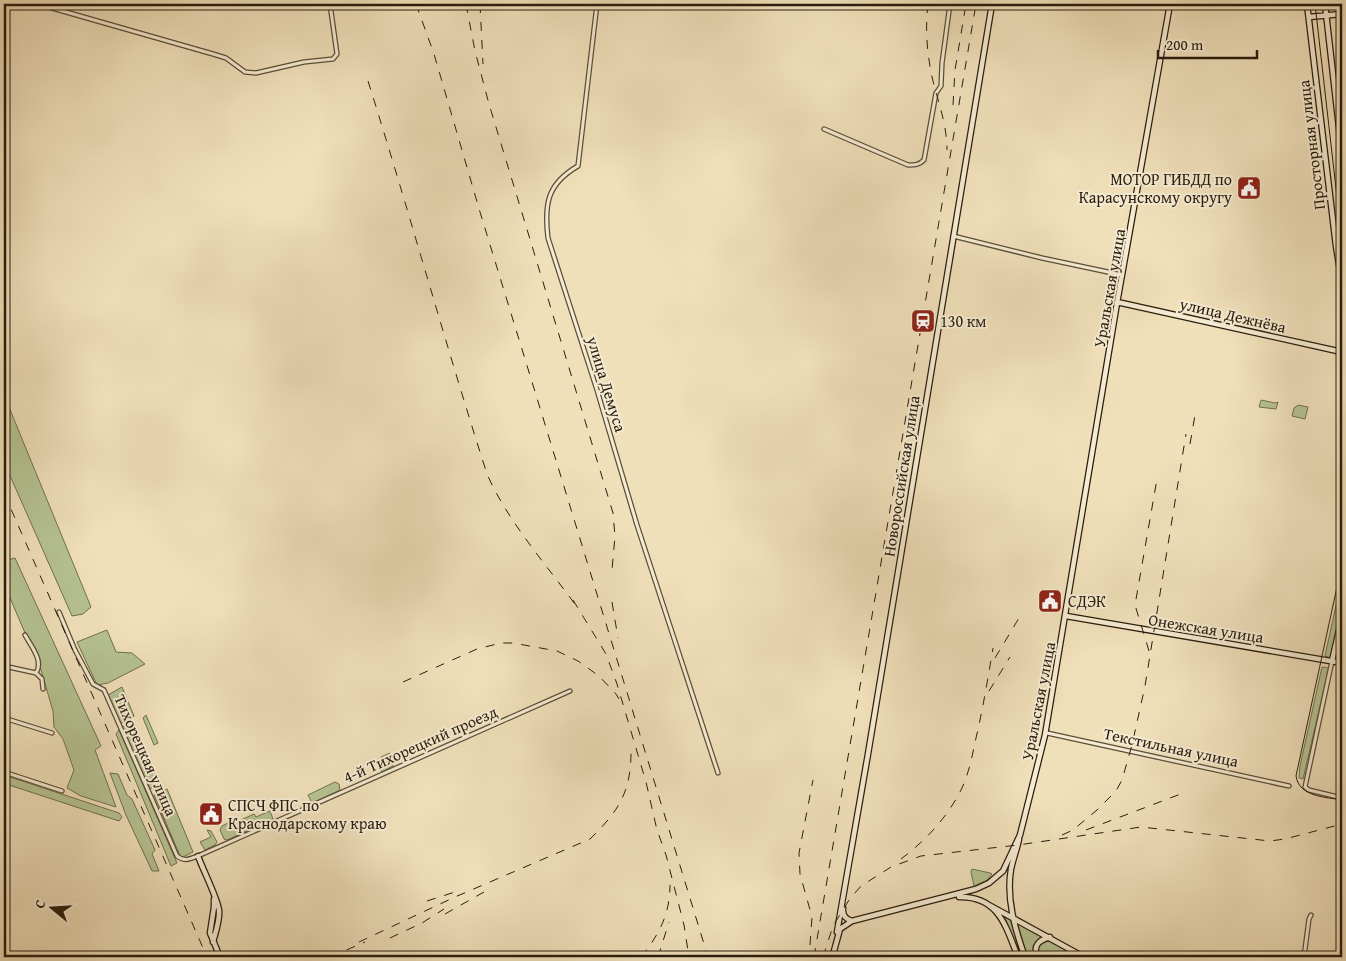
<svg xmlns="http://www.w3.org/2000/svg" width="1346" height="961" viewBox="0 0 1346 961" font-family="'Gentium Book Plus',serif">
<rect width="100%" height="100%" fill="#f0e0ba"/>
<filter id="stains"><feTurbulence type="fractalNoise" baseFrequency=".004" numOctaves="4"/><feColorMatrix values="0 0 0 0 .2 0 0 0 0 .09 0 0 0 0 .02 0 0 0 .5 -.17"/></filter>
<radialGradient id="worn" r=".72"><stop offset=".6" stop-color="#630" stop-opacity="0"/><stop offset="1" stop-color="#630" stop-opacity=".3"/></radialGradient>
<path fill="#b6c392" stroke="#707050" d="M 4,395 L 91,607 L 83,614 L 72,616 L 4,462 Z
M 1261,400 L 1275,403 L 1278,402 L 1276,409 L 1259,407 Z
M 1298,405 L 1308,407 L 1305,419 L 1292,416 L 1294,408 Z
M 15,558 L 101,746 L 95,750 L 116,807 L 81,796 L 67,788 L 74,770 L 63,739 L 54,727 L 53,711 L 41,670 L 4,584 L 4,561 Z
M 1342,578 L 1342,608 L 1331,658 L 1325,656 Z
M 107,630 L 116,652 L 132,653 L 145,664 L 108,683 L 97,685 L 77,642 Z
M 1322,667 L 1329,668 L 1303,779 L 1299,778 L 1300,766 Z
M 122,687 L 134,716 L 120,724 L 108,695 Z
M 146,715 L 158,743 L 154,745 L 143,718 Z
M 134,723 L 156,776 L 155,777 L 157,785 L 150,789 L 122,727 Z
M 119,730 L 177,863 L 171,866 L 116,734 Z
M 390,753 L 393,766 L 382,772 L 378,763 L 383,761 L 381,757 Z
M 110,773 L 118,774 L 127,795 L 132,799 L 155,850 L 152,854 L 159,871 L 152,871 L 126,815 Z
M 4,775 L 119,813 L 122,817 L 119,821 L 9,785 L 4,783 Z
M 335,782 L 339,784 L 340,790 L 312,803 L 308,795 Z
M 167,789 L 193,852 L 181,858 L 154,795 Z
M 270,811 L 273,819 L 227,840 L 224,839 L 220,830 L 222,826 L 230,822 L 232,824 L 254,814 L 256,817 Z
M 207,830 L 211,831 L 217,842 L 215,845 L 205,850 L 200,842 L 211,837 Z
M 972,869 L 990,873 L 992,874 L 986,881 L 974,886 L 971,872 Z
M 1004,916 L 1010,919 L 1023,957 L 1021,957 Z
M 1016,922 L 1042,937 C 1036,942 1032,946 1034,954 L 1026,953 Z
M 1044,941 L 1049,941 L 1078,957 L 1038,955 L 1038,947 Z"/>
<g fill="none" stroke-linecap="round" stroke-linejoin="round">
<defs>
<path id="street" d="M 38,4 L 213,54 L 226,58 L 245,72 L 256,73 L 304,62 L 333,59 L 337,54 L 330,4
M 597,4 L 578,166 C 547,184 544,204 548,238 L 597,390 L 637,525 L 718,773
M 824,129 L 908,165 C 915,165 919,165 924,160 L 936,93 L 941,86 L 942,63 L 950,4
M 953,236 L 1042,258 L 1122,275
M 59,612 L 75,650 L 93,684 L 104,690 L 177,856 C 184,862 190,859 198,856 L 570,691
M 1332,661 L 1305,787 L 1309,790 L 1342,798
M 4,666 L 36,673 C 44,661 31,646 25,635
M 36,673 L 42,679 L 43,689
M 4,718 L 52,733
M 1047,733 L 1289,786
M 4,772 L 62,791
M 1340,797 L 1342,783
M 1304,957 L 1309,919 L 1311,915"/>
<path id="secondary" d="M 1307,4 L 1336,246 L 1342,283
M 1325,4 L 1342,154
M 1309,17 L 1342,14
M 1117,302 L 1342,352
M 1066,616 L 1342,663
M 1332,661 L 1342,617
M 1019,839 C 1017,849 1013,859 1011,869 C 1006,899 1015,929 1025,957
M 198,856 C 203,870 217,897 219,910 C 220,920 216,931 213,942
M 959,897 C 999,896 1006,927 1018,957
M 214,899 L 214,907 L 210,933 L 220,957
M 987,904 L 1084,957
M 843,908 C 842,915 845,919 852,921
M 837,932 L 868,754 L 992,4
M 834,951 L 840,929 L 852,921 L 976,889 L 989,883 L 1003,871 L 1020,835 L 1045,735 L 1117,303 L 1170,4
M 1038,957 C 1032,946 1039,940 1050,937"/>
</defs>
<use href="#street" stroke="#5b4d38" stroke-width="5.5"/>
<use href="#secondary" stroke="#291c0d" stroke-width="7"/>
<use href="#street" stroke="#f5ebd2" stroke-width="3"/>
<use href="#secondary" stroke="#f5ebd2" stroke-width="4.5"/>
<path stroke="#291c0d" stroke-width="1" d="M 1315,4 L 1342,241
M 1342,564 L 1296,776 C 1299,797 1326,797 1342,800"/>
<path stroke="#291c0d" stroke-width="1" stroke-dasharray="9 9" stroke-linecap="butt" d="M 416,4 L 434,54 L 480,212 L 708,957
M 466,4 L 475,51 L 489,104 L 613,513 L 615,536 L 612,570
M 480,4 L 483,64
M 928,4 C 925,29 927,53 932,77 C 938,102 947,124 947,150
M 368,81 C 409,211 445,343 487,474 C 508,522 546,564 577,607
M 953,105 L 955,70 L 966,4
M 1190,444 L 1195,415
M 4,493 L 207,957
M 573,600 L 606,654 L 617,684 L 646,782 L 657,830 L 666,855 L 684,925 L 689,957
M 612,602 L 618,638
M 1149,651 L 1135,605 L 1157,479
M 995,658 L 1019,618
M 403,682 L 477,649 L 501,643 L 513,643 L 557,651 L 578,661 L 599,676 L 616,694 L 619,699
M 989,691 L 1010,657
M 1086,830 L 1186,792
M 1062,835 L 1073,830 L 1097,810 L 1116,791 L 1122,780 L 1132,745 L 1145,686 L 1186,434
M 901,859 C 925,841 947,818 961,790 C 969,774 972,756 976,738 C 983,708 988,678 993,648
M 427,901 L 455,892
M 445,914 L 484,892
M 390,938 L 422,923 L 444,909
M 359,942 L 455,897 L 590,839 C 620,810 632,790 631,747
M 810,945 L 812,917 L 800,874 L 799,853 L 813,780
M 330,957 L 365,942
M 641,957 C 659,935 670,914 670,885
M 658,957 L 669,922
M 814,957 L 976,4
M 823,957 L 833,926 L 849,900 L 861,886 L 891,867 L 921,856 L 1018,845 L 1141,827 L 1270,841 L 1285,839 L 1342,824"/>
</g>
<defs>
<symbol id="civic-square" viewBox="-11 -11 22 22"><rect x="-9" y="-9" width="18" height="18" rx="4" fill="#8f2418" stroke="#f5ebd2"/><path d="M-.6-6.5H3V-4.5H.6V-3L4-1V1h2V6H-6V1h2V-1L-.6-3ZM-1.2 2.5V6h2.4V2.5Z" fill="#fff"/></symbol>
<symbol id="station-square" viewBox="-11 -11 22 22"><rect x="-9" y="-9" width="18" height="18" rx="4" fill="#8f2418" stroke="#f5ebd2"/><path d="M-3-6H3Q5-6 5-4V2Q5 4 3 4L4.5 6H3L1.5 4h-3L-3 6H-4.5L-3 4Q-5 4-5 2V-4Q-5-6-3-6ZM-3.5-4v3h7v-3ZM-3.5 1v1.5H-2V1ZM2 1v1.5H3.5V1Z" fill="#fff"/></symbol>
</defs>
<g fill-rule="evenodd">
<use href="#civic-square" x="1235" y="174" width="28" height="28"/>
<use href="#station-square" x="909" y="307" width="28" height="28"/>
<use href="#civic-square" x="1036" y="587" width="28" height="28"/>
<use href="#civic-square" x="197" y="800" width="28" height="28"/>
</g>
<g text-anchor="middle" stroke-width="4" stroke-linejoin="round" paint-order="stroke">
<g font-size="16" fill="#291c0d" stroke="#f5ebd2">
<text transform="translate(1311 145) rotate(-97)" y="6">Просторная улица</text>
<text transform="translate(1109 288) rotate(-80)" y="6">Уральская улица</text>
<text transform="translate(1233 315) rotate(13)" y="6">улица Дежнёва</text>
<text transform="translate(607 384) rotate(73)" y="6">улица Демуса</text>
<text transform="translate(901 476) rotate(-81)" y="6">Новороссийская улица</text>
<text transform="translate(1206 628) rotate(9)" y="6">Онежская улица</text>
<text transform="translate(1038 701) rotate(-79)" y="6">Уральская улица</text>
<text transform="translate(420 744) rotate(-24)" y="6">4-й Тихорецкий проезд</text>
<text transform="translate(1171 747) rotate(12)" y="6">Текстильная улица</text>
<text transform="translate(146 755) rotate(66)" y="6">Тихорецкая улица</text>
</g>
<g font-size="16" fill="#291c0d" stroke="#f5ebd2" text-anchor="start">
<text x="1232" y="185" text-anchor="end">МОТОР ГИБДД по<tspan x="1232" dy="18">Карасунскому округу</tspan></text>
<text x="940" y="327">130 км</text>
<text x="1068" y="607">СДЭК</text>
<text x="228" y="811">СПСЧ ФПС по<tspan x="228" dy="18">Краснодарскому краю</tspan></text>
</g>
</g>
<rect width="1346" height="961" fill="none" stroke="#f0e0ba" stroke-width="20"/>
<rect x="5" y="5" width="1336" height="951" fill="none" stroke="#291c0d" stroke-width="2.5"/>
<rect x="10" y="10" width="1326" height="941" fill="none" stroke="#291c0d"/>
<g transform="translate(52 908) rotate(288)" stroke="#f5ebd2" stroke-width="4" paint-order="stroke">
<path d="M0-4L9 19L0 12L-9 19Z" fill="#291c0d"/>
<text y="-8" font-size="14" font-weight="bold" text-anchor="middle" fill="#291c0d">С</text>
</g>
<path d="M1158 50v8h99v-8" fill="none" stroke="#291c0d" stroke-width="2.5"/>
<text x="1166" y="50" font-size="15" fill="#291c0d" stroke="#f5ebd2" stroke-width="4" paint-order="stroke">200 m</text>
<rect width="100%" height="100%" filter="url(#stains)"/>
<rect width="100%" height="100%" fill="url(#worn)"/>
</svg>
